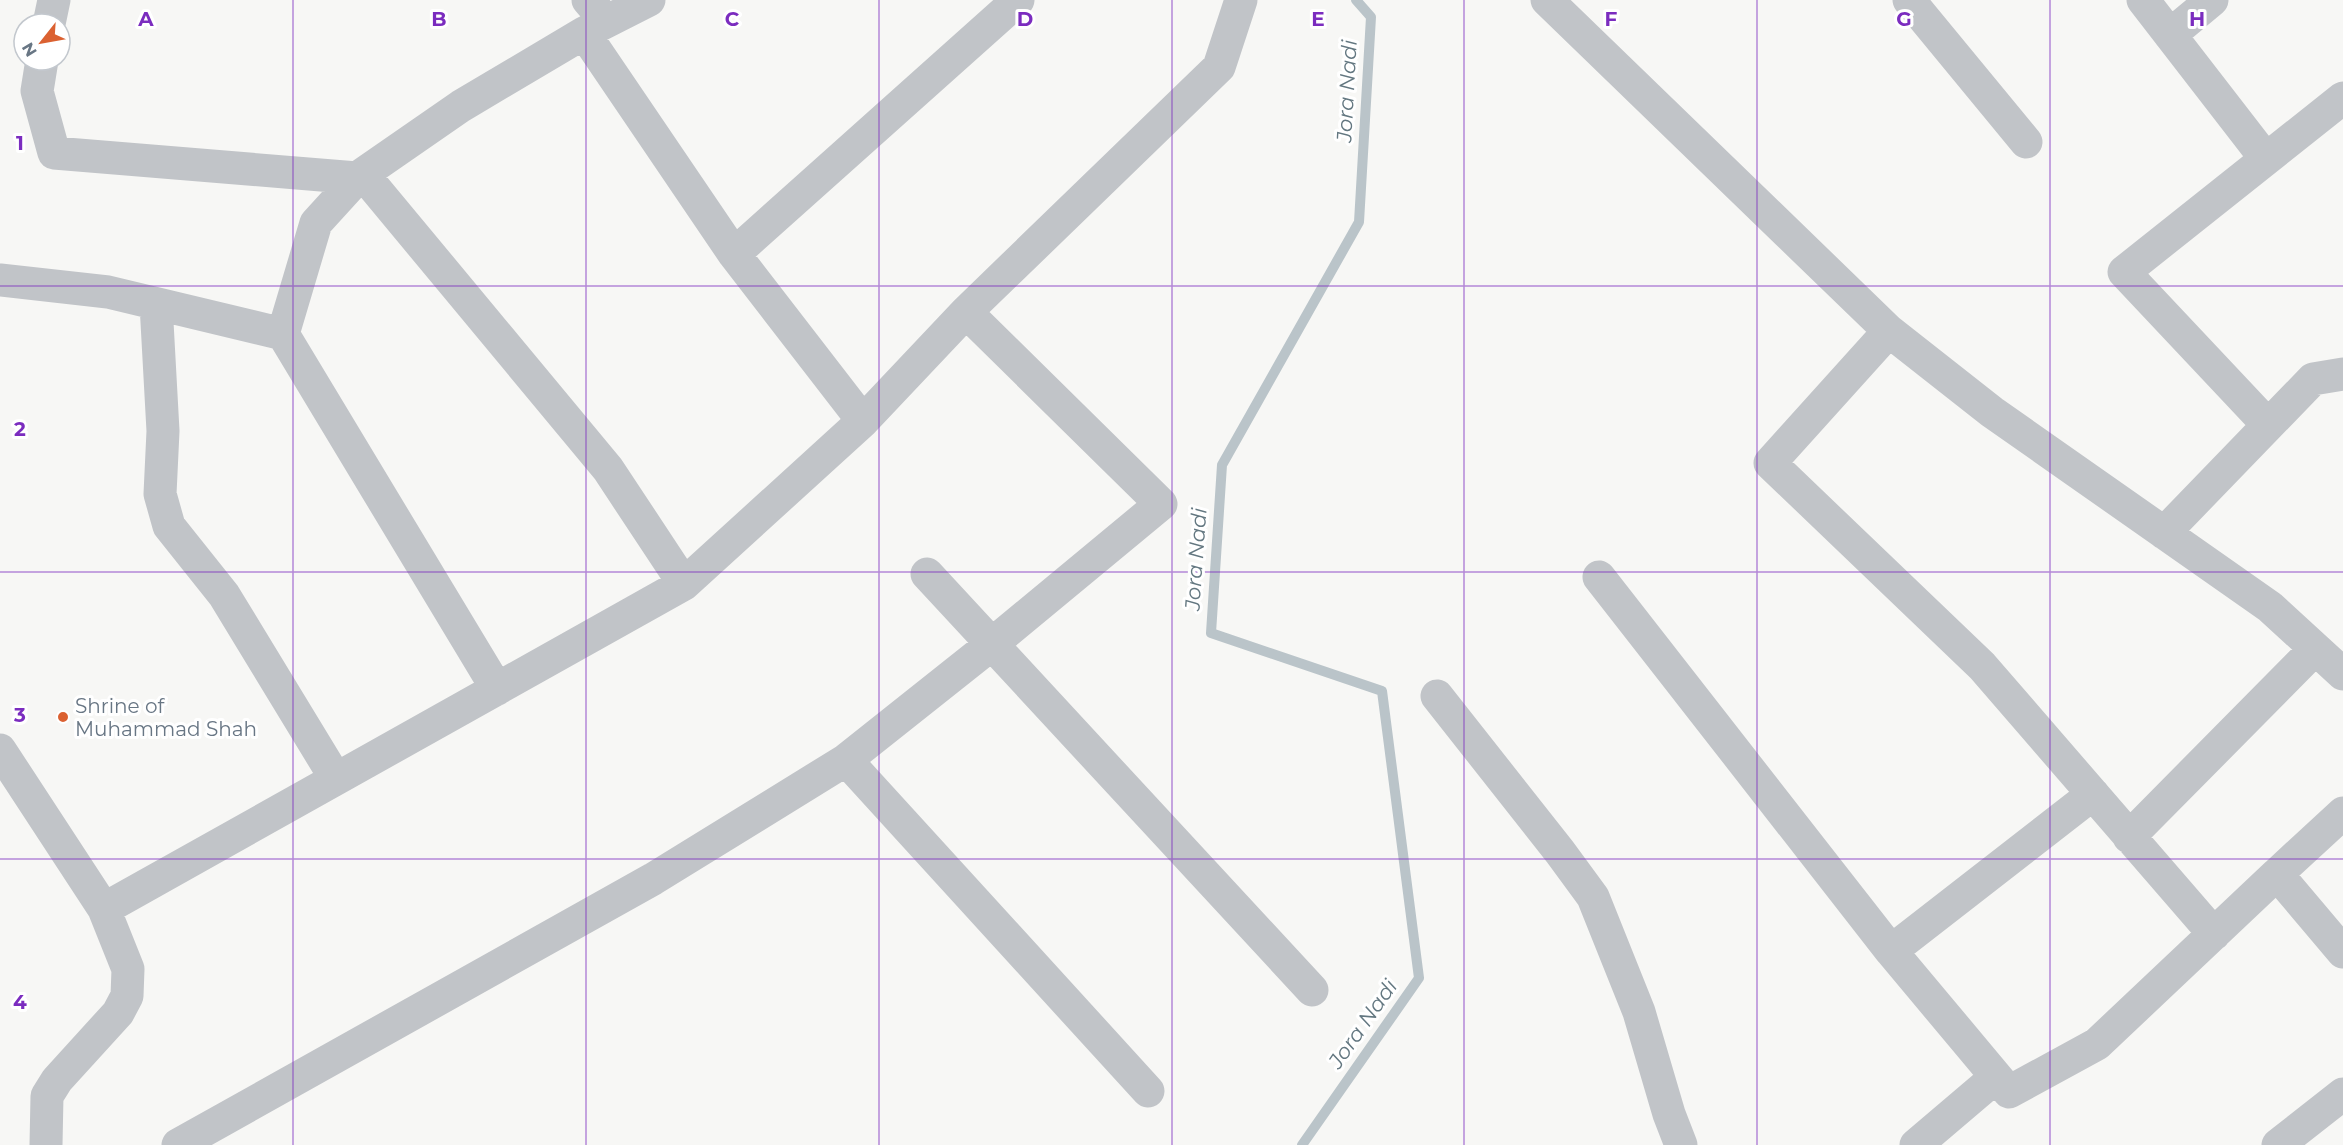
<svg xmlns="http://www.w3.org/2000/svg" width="2343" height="1145" viewBox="0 0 2343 1145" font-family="Montserrat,sans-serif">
<rect width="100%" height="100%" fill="#f7f7f5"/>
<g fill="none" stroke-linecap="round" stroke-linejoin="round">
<path stroke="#bac4c9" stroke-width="10" d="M 1302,1145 L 1419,978 L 1382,691 L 1211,633 L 1222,465 L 1359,222 L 1371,17 L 1356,0"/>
<path stroke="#c1c4c8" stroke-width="33" d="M 588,0 L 606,21
M 1547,0 L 1889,331 L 1770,463 L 1982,666 L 2214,934
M 1909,0 L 2026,142
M 2143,0 L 2266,159
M 49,24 L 54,0
M 584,33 L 734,254 L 863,421
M 2170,35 L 2212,0
M 42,60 L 37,91 L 54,153 L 357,178
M 363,174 L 608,469 L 684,584
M 734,254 L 1018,0
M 0,280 L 108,292 L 283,334 L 497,689
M 156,304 L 163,431 L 160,494 L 169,526 L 224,595 L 336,779
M 1889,331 L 1992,412 L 2270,607 L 2343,674
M 283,334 L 316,223 L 357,178 L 461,106 L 584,33 L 649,0
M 2268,425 L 2124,272 L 2343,98
M 2164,533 L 2313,379 L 2343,374
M 927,574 L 1312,990
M 1599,577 L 1891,951 L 2009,1092 L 2097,1044 L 2277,874 L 2343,952
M 1437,696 L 1560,852 L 1593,897 L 1639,1012 L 1669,1114 L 1681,1145
M 0,750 L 104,909 L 128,969 L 127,996 L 118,1013 L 57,1080 L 47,1096 L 46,1145
M 846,760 L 1148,1091
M 2129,837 L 2315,649
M 2277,874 L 2343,813
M 104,909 L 684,584 L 863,421 L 966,312 L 1219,67 L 1241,0
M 1891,951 L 2093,794
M 178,1145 L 653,879 L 846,760 L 992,644 L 1161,504 L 966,312
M 1916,1145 L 1996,1077
M 2278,1145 L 2343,1094"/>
</g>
<path fill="none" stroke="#7b2cbf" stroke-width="1.5" stroke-opacity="0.55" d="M 293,0 L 293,1145M 586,0 L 586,1145M 879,0 L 879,1145M 1172,0 L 1172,1145M 1464,0 L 1464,1145M 1757,0 L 1757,1145M 2050,0 L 2050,1145M 0,286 L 2343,286M 0,572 L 2343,572M 0,859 L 2343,859"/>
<circle fill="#db6131" stroke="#fff" stroke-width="2" cx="63" cy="717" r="6"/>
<g text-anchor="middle" stroke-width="6" stroke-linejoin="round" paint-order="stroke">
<g font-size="20" fill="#687684" stroke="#fff" text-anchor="start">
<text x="75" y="713">Shrine of<tspan x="75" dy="23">Muhammad Shah</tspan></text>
</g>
<g font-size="21" font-style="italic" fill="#637780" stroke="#fff">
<text transform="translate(1347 91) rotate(-87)" y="7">Jora Nadi</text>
<text transform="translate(1196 559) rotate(-86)" y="7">Jora Nadi</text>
<text transform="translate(1363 1024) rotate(-55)" y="7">Jora Nadi</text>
</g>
</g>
<g font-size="20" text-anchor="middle" font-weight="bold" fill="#7b2cbf" stroke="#fff" stroke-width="6" stroke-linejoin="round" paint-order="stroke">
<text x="146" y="26">A</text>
<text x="439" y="26">B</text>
<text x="732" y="26">C</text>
<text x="1025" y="26">D</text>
<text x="1318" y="26">E</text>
<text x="1611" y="26">F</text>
<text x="1904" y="26">G</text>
<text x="2197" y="26">H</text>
<text x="20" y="150">1</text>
<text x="20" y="436">2</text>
<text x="20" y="722">3</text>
<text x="20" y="1009">4</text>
</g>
<g transform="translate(42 42) rotate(239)"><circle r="28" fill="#ffffff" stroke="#c3c8ce" stroke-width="1.5"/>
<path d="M0-4.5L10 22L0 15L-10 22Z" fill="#db6131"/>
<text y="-9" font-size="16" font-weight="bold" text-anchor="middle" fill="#687684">N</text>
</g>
</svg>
